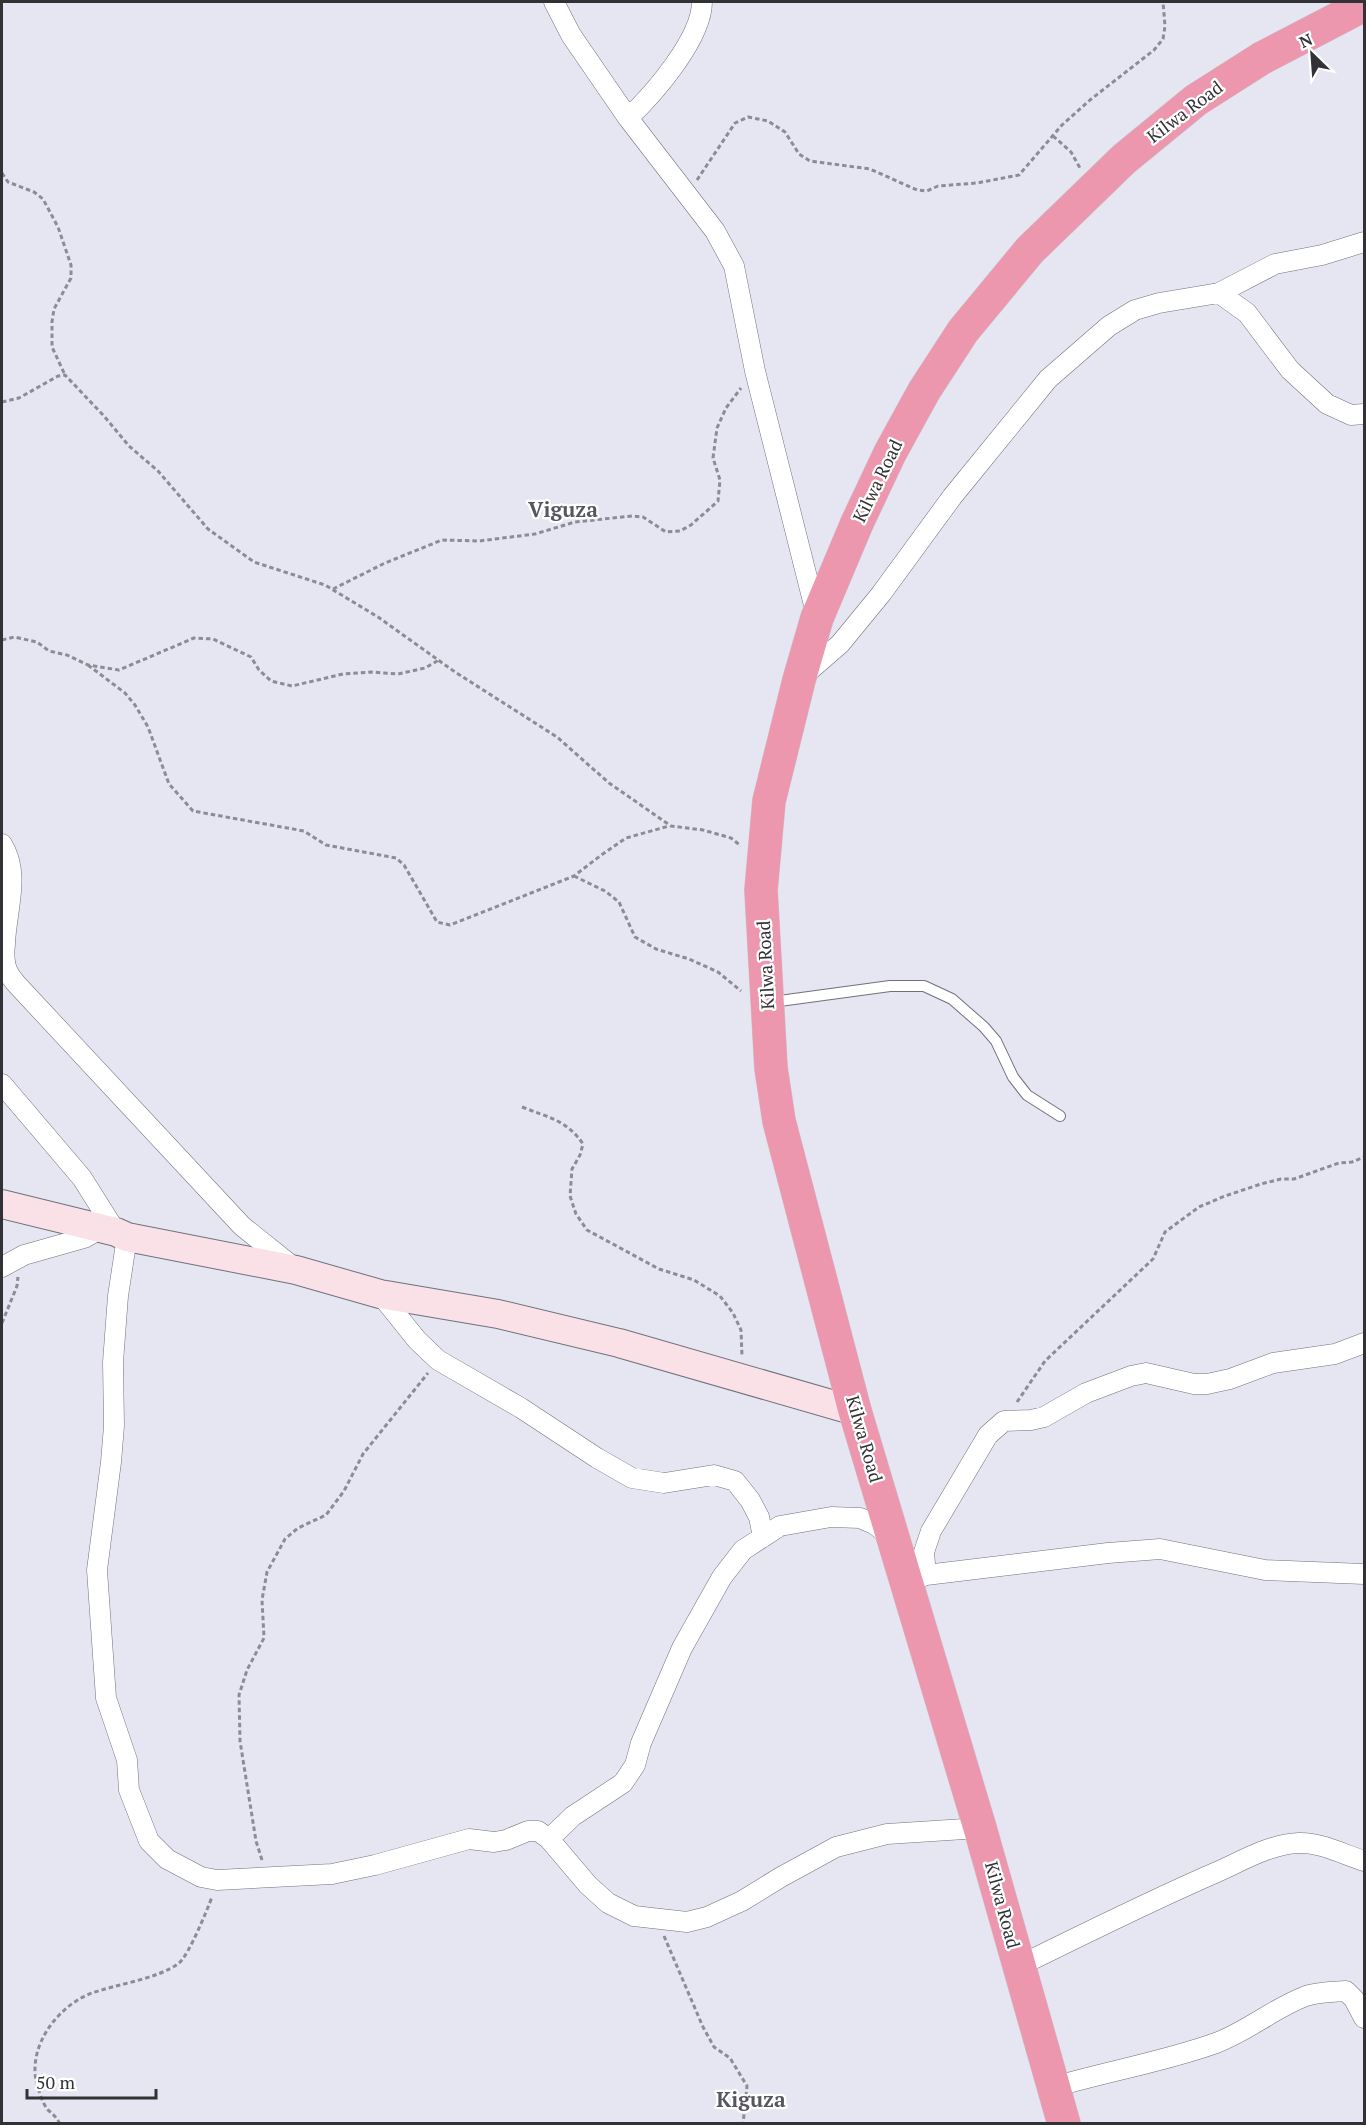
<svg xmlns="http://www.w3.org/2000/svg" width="1366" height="2125" viewBox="0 0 1366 2125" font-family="'PT Serif',serif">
<rect width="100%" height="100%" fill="#e6e6f3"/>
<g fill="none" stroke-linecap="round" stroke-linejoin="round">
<defs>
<path id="lane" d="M 772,1002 L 890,986 L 924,986 L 952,999 L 984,1027 L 996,1041 L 1013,1077 L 1027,1095 L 1060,1116"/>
<path id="street" d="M 554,2 L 571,35 L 628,118 L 715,231 L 734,266 L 755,371 L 817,617
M 628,118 C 654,94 702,38 702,2
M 1219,293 L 1247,313 L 1290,370 L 1327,404 L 1351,415 L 1364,414
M 803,676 L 840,644 L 881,594 L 952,497 L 1048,379 L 1109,326 L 1135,310 L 1159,303 L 1219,293 L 1275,264 L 1322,255 L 1364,242
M 2,844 C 21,874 6,911 5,944 C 4,953 4,964 8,972 C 11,978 17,985 22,990 L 242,1226 L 292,1266
M 2,1084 L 82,1178 L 116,1232
M 127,1237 L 118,1296 L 113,1362 L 114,1426 L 111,1462 L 97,1570 L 106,1698 L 127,1760 L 129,1790 L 149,1841 L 167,1859 L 201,1877 L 217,1880 L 332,1874 L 375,1865 L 469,1839 L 494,1842 L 506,1840 L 528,1831 L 538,1831 L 549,1839 L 588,1885 L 608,1903 L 634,1916 L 687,1922 L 707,1917 L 742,1901 L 781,1877 L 836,1847 L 887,1834 L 980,1828
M 2,1267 L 24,1255 L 84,1238 L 100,1229
M 380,1294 L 417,1340 L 438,1360 L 521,1408 L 597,1458 L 632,1478 L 664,1483 L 714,1475 L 735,1481 L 750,1500 L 759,1517 L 763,1537
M 926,1575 L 924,1552 L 931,1531 L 988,1435 L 1004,1421 L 1031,1420 L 1044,1417 L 1086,1393 L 1131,1376 L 1146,1373 L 1194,1384 L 1207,1384 L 1230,1379 L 1273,1363 L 1335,1354 L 1364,1343
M 916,1579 L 926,1575 L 1108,1553 L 1160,1549 L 1265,1570 L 1364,1574
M 549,1839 L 573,1816 L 623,1783 L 635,1765 L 641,1743 L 682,1648 L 722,1577 L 743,1550 L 780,1526 L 831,1517 L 860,1518 L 874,1524 L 891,1537
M 1019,1966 C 1084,1934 1150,1901 1217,1872 C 1242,1861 1270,1844 1299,1843 C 1320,1842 1345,1855 1364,1861
M 1054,2087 C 1108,2071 1163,2062 1216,2043 C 1248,2031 1274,2008 1306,1996 C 1318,1992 1333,1992 1346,1991 L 1354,1999 L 1364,2018"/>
<path id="secondary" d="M 2,1204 L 116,1232 L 127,1237 L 296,1270 L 380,1294 L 498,1314 L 619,1343 L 855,1411"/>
<path id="highway" d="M 1064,2124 L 980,1828 L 855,1411 L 779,1121 L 771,1068 L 761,890 L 769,801 L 799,680 L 817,618 L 857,523 L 890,453 L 924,391 L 963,331 L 1030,250 L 1124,159 L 1196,100 L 1262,58 L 1364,5"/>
</defs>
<use href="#lane" stroke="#70717c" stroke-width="12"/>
<use href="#street" stroke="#70717c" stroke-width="21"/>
<use href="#secondary" stroke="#70717c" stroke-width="30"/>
<use href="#highway" stroke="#c9c9cb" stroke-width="34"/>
<path stroke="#8c8c95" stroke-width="3" stroke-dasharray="4.5 3" stroke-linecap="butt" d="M 1053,136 L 1071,152 L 1080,168
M 2,173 L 8,182 L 34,192 L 43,199 L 58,227 L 71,265 L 71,278 L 54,309 L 52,322 L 52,347 L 65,375
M 697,180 L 735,123 L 748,117 L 768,121 L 785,132 L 799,154 L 810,161 L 870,169 L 917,190 L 927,191 L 938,186 L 977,183 L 1019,175 L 1062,125 L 1090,100 L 1154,50 L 1163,39 L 1165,26 L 1163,2
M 2,402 L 19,398 L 58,376 L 65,375 L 104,416 L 129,446 L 158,471 L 208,529 L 254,562 L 325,585 L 378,617 L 455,672 L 557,737 L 609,783 L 671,826 L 703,830 L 731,838 L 741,846
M 333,589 L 385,563 L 442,540 L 479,541 L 535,534 L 575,522 L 632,516 L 643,517 L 666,532 L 680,531 L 691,525 L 718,501 L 720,480 L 713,458 L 717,428 L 726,408 L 741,388
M 2,640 L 14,637 L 37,642 L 49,651 L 67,655 L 88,665 L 119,670 L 194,638 L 213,639 L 251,657 L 259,670 L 271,681 L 292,686 L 343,674 L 371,672 L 398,674 L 425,668 L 439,660
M 88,665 L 125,693 L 135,705 L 148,727 L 169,784 L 193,811 L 304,831 L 326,845 L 396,858 L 404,865 L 437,922 L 450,925 L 574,876 L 600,856 L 626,838 L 669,826
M 574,876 L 605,891 L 619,902 L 635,937 L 656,949 L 689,959 L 718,972 L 741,991
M 522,1107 C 547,1117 567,1120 583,1144 L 580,1155 L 572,1169 L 570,1196 L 576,1214 L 587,1230 L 659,1269 L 694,1280 L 720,1296 L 733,1313 L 741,1330 L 742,1356
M 2,1323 L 17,1286 L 18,1277
M 1017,1402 L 1045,1361 L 1153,1259 L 1165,1232 L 1199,1207 L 1225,1196 L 1261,1184 L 1281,1179 L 1294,1179 L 1339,1163 L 1352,1162 L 1364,1157
M 262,1860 L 256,1841 L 240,1741 L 239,1695 L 247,1670 L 264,1638 L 262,1600 L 267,1572 L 285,1539 L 298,1528 L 326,1515 L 344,1491 L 363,1454 L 428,1373
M 664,1936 L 703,2027 L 714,2047 L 730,2058 L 747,2086 L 743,2124
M 60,2124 C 57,2118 53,2114 48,2110 C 42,2103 38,2088 36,2080 C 29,2044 59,2005 92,1993 C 117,1984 158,1979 179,1963 C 189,1955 207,1910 212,1897"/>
<use href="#lane" stroke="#fff" stroke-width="10"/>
<use href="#street" stroke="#fff" stroke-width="20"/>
<use href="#secondary" stroke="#fae0e7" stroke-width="28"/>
<use href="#highway" stroke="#ed97af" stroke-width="33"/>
</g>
<g text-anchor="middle" stroke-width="4.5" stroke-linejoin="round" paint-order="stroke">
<g font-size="18" fill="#313136" stroke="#fff">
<text transform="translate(1185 112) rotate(-37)" y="6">Kilwa Road</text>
<text transform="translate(878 481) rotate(-64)" y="6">Kilwa Road</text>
<text transform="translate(766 965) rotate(-93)" y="6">Kilwa Road</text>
<text transform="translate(864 1439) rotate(74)" y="6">Kilwa Road</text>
<text transform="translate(1002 1905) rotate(75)" y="6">Kilwa Road</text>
</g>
<g font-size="21" font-weight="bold" fill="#565660" stroke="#fff">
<text x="563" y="517">Viguza</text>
<text x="751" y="2107">Kiguza</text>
</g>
</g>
<rect width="1366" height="2125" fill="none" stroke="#313136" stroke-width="6"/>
<g transform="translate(1312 54) rotate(335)" stroke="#ffffff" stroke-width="4.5" paint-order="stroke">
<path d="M0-4.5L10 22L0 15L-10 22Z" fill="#313136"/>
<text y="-9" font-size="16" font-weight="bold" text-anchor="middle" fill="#313136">N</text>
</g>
<path d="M27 2089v9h129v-9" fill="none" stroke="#313136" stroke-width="3"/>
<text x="36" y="2089" font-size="18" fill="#313136" stroke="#ffffff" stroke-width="4.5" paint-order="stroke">50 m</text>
</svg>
